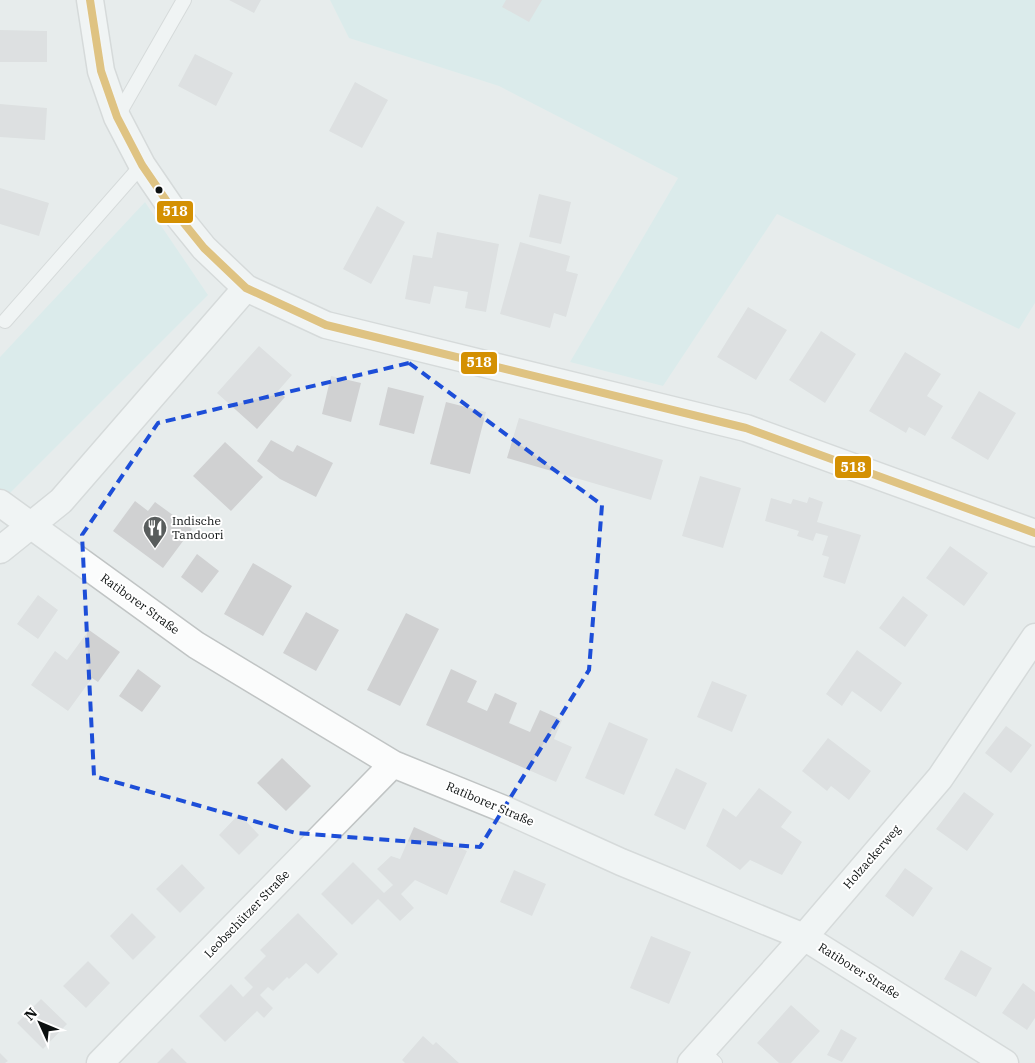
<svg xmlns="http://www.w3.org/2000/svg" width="1035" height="1063" viewBox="0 0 1035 1063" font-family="'IBM Plex Serif',serif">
<rect width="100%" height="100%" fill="#e7ecec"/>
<path fill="#cde9e8" d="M 330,0 L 1035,0 L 1035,303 L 1019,329 L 777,214 L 663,386 L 570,362 L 678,178 L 499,86 L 349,38 Z
M 145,202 L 208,295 L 6,497 L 0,492 L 0,357 Z"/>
<path fill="#d0d1d2" d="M 229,0 L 261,0 L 254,13 Z
M 506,0 L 542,0 L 529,22 L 502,7 Z
M 0,30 L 47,31 L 47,62 L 0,62 Z
M 195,54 L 233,73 L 216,106 L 178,86 Z
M 355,82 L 388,100 L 362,148 L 329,131 Z
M 0,104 L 47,108 L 45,140 L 0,137 Z
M 0,188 L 49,203 L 39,236 L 0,224 Z
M 539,194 L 571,202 L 561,244 L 529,237 Z
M 377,206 L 405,222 L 371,284 L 343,269 Z
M 437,232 L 499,244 L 486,312 L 465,308 L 468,292 L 434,286 L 430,304 L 405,299 L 413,255 L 432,258 Z
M 520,242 L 570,256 L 566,271 L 578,274 L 566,317 L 554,313 L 550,328 L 500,314 Z
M 748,307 L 787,330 L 756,380 L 717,357 Z
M 821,331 L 856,354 L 825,403 L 789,380 Z
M 259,346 L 292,375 L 278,391 L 285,397 L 257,429 L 217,393 Z
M 905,352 L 941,374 L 927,396 L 943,406 L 925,436 L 909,427 L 906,433 L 869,411 Z
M 331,376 L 361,383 L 351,422 L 322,414 Z
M 388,387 L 424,396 L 414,434 L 379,425 Z
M 979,391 L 1016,413 L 988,460 L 951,438 Z
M 446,402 L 486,412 L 470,474 L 430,464 Z
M 519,418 L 663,460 L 651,500 L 507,458 Z
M 271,440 L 293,452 L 297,445 L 333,463 L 316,497 L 280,479 L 257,461 Z
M 225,442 L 263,477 L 231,511 L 193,476 Z
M 700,476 L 741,488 L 723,548 L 682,536 Z
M 809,497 L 823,502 L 817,522 L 861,535 L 845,584 L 823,577 L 829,557 L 822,555 L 828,536 L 816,533 L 813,541 L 797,536 L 799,531 L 765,521 L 771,498 L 791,504 L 793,499 L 807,503 Z
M 135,501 L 148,511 L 155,502 L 192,529 L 163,568 L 113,531 Z
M 950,546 L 988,573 L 964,606 L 926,578 Z
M 197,554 L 219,571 L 202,593 L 181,577 Z
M 253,563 L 292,586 L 263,636 L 224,614 Z
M 38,595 L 58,610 L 38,639 L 17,624 Z
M 903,596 L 928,615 L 905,647 L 879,628 Z
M 306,612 L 339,630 L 316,671 L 283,653 Z
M 406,613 L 439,629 L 400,706 L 367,690 Z
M 89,630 L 120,652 L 98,682 L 92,678 L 68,711 L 31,685 L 55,651 L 67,660 Z
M 857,650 L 902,683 L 881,712 L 852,691 L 842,706 L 826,694 Z
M 138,669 L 161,686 L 142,712 L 119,696 Z
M 451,669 L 477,681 L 467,702 L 487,711 L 495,693 L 517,703 L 509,723 L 530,732 L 540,710 L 562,720 L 554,739 L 572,747 L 556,782 L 426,725 Z
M 712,681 L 747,695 L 732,732 L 697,717 Z
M 609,722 L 648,739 L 624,795 L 585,778 Z
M 1006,726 L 1032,745 L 1011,773 L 985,753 Z
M 828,738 L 871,771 L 849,800 L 831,786 L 827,791 L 802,771 Z
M 282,758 L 311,786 L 286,811 L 257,783 Z
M 676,768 L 707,783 L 685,830 L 654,815 Z
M 759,788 L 792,812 L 781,827 L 802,842 L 782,875 L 750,860 L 740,870 L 706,846 L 723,808 L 736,817 Z
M 964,792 L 994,814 L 967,851 L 936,829 Z
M 239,814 L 259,835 L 239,855 L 219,835 Z
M 414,827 L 467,851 L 447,895 L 415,880 L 401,894 L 414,908 L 400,921 L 378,899 L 352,925 L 321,894 L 353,862 L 384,893 L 393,885 L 377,869 L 391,856 L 400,859 Z
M 182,864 L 205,888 L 180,913 L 156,889 Z
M 905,868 L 933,888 L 913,917 L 885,896 Z
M 514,870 L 546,884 L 532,916 L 500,902 Z
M 132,913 L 156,937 L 133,960 L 110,936 Z
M 298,913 L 338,954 L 318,974 L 306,963 L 289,979 L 287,977 L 273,991 L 268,987 L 260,995 L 273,1008 L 264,1018 L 257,1011 L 225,1042 L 199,1016 L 231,984 L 243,997 L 253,987 L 244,978 L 266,956 L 260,950 Z
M 651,936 L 691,952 L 669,1004 L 630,988 Z
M 961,950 L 992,968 L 976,997 L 944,979 Z
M 88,961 L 110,983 L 86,1008 L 63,986 Z
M 1023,983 L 1035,992 L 1035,1018 L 1027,1030 L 1002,1013 Z
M 41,999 L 67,1024 L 43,1049 L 17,1023 Z
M 791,1005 L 820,1031 L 791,1063 L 779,1063 L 757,1043 Z
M 841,1029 L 857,1038 L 842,1062 L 827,1055 Z
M 423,1036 L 433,1045 L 436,1042 L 459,1063 L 405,1063 L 402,1060 Z
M 172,1048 L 187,1063 L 157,1063 Z
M 0,1053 L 8,1061 L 5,1063 L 0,1063 Z"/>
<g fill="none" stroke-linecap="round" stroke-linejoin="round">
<defs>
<path id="service" d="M 117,117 L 184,0
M 5,321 L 142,165
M 703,1052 L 715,1063"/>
<path id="minor" d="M 90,0 L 101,71 L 117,117 L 142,165 L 170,206 L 204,248 L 246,288 L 326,325 L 746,428 L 1035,533
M 0,503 L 196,645 L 393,764 L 506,810 L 621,862 L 804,937 L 1005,1063
M 0,550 L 61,501 L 246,288
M 100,1063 L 393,764
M 691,1063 L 804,937 L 940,778 L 1035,637"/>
</defs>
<use href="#service" stroke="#c0c4c4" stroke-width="16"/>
<use href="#minor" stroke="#c0c4c4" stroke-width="29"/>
<use href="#service" stroke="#fbfcfc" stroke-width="14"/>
<use href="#minor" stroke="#fbfcfc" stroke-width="26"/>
<defs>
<path id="bus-1" d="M 90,0 L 101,71 L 117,117 L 142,165 L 170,206 L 204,248 L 246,288 L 326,325 L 746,428 L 1035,533"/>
</defs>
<use href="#bus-1" stroke="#fff" stroke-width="11"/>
<use href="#bus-1" stroke="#d49002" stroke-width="8"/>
</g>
<path d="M0 0H1035V1063H0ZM 409,363 L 602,505 L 589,670 L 480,847 L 296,833 L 94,776 L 82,535 L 158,423 Z" fill="#e7ecec" fill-opacity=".55" fill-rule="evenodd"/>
<path fill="none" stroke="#1d4ed8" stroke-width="4" stroke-dasharray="10 6" stroke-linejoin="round" d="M 409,363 L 602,505 L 589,670 L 480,847 L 296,833 L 94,776 L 82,535 L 158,423 Z"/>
<defs>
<symbol id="restaurant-pin" viewBox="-11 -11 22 30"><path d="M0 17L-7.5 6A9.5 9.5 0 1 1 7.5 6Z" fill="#595d5d" stroke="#fff"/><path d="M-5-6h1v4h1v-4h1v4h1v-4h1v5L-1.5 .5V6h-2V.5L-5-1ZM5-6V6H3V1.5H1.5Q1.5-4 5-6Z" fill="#fff"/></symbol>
</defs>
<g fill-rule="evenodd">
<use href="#restaurant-pin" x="141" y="514" width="28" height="38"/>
</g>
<circle fill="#0c1010" stroke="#fff" stroke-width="2" cx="159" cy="190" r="4.5"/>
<g text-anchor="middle" stroke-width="4" stroke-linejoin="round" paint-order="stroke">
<g font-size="12" fill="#0c1010" stroke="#fff" text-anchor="start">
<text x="172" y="525">Indische<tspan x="172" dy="14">Tandoori</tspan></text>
</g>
<g font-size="12" fill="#0c1010" stroke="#fff">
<text transform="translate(140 604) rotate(36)" y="4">Ratiborer Straße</text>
<text transform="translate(490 804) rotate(23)" y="4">Ratiborer Straße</text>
<text transform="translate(872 857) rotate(-49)" y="4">Holzackerweg</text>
<text transform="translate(247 914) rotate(-46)" y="4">Leobschützer Straße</text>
<text transform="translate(859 971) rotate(32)" y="4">Ratiborer Straße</text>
</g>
</g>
<g stroke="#fff" stroke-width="2">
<rect x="156" y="200" width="38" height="24" rx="5" fill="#d49002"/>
<rect x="460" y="351" width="38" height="24" rx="5" fill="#d49002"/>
<rect x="834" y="455" width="38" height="24" rx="5" fill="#d49002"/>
</g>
<g font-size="14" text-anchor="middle" font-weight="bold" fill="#fff">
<text x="175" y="216">518</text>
<text x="479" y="367">518</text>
<text x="853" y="472">518</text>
</g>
<g transform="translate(40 1023) rotate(314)" stroke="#ffffff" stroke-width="4" paint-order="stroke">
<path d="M0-4L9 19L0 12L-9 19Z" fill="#0c1010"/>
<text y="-8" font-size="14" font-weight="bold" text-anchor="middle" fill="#0c1010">N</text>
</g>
</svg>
